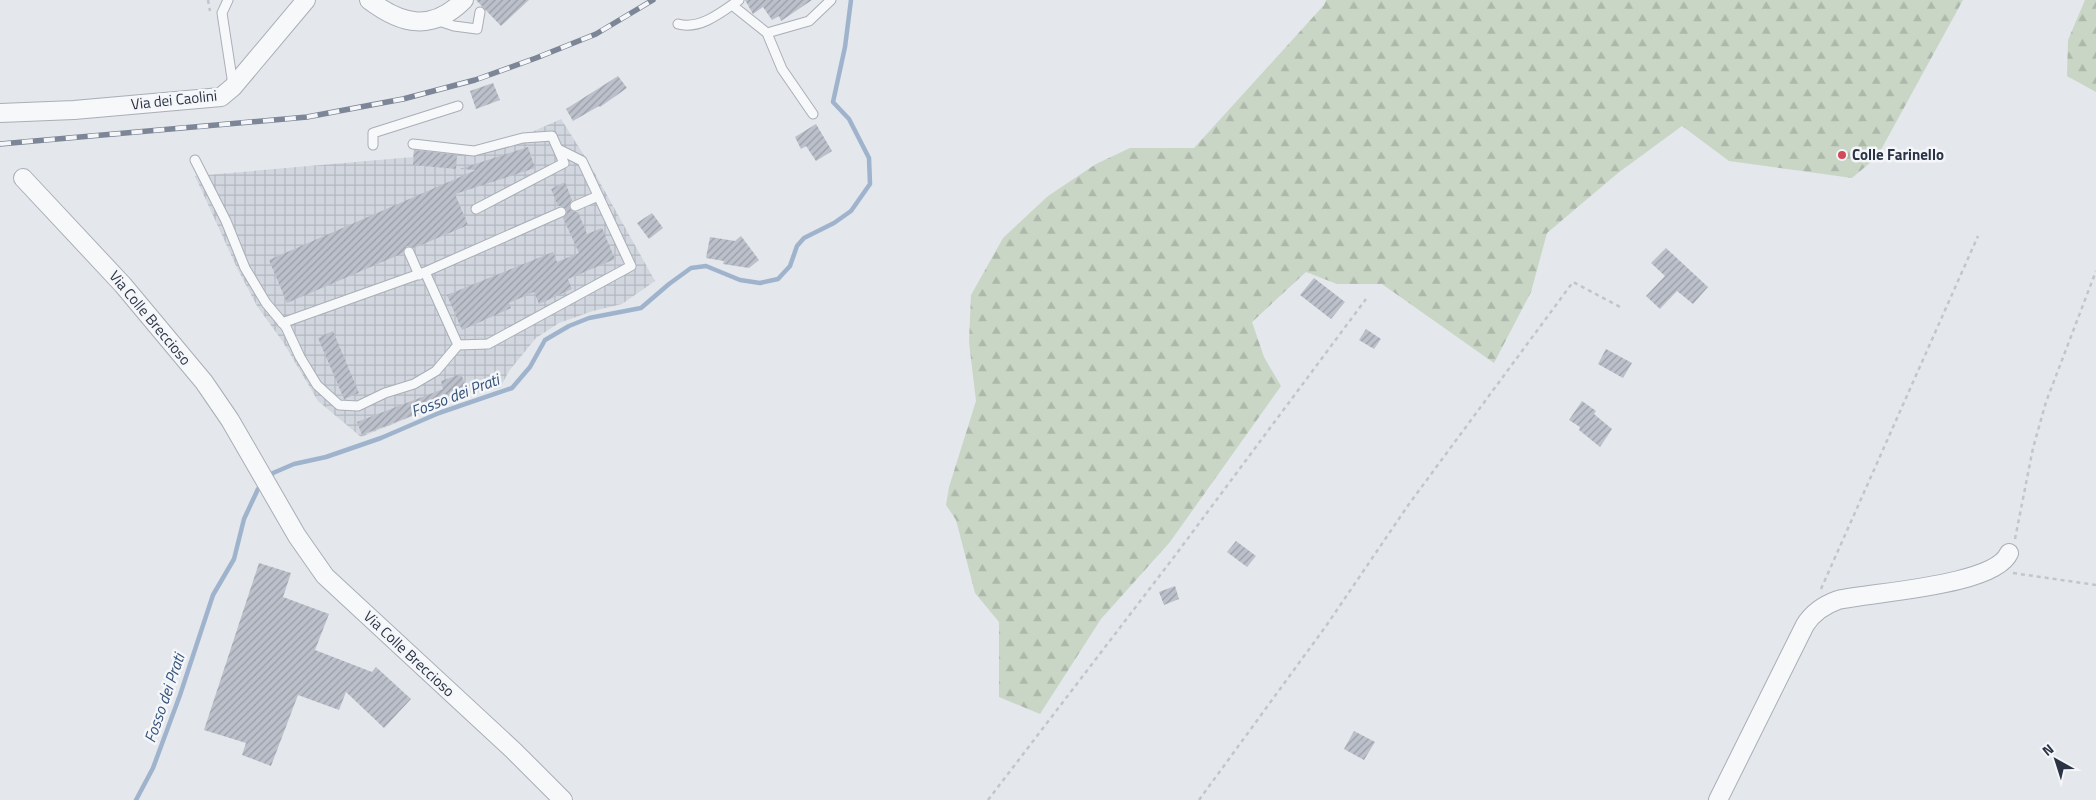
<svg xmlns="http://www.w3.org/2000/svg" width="2096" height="800" viewBox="0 0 2096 800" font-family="'Titillium Web',sans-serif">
<defs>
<pattern id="industrial-grid" width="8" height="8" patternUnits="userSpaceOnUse" patternTransform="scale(1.25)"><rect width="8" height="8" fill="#d2d6de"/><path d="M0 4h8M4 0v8" fill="none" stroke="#b4b8c0"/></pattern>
<pattern id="forest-firs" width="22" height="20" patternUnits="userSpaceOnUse" patternTransform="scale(1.25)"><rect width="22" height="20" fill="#c9d6c5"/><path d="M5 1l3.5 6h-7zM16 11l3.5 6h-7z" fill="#adb8ab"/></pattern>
<pattern id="building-hatch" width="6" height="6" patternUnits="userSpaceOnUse" patternTransform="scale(1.25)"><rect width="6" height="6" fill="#bbc0ca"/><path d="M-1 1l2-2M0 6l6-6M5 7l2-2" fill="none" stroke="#989da6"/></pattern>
</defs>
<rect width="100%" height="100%" fill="#e4e7ec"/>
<path fill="url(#industrial-grid)" d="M 561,119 L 589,163 L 655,281 L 622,304 L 593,311 L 559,323 L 536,338 L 509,371 L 500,388 L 470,393 L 361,437 L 318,401 L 283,342 L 257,306 L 237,268 L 195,176 L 413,157 L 414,149 L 461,150 L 514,140 Z"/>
<path fill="url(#forest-firs)" d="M 1326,0 L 1963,0 L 1877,157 L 1852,178 L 1729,161 L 1682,126 L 1618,173 L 1547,233 L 1531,292 L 1494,363 L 1382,284 L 1337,284 L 1306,272 L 1252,322 L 1264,357 L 1281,386 L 1170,542 L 1101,619 L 1040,714 L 999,697 L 999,622 L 975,593 L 956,520 L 946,505 L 949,487 L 976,401 L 969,342 L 971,295 L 1003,238 L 1048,196 L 1096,164 L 1130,148 L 1194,148 L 1324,5 Z
M 2085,0 L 2096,0 L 2096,92 L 2067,76 L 2068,40 Z"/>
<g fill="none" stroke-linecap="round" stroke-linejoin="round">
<path stroke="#9fb4cc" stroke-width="4.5" d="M 269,478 L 273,473 L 294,464 L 326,457 L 381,438 L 439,413 L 512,388 L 530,367 L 545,340 L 569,326 L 589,318 L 641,308 L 669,284 L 691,268 L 706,266 L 740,280 L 760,283 L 778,279 L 790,266 L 797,246 L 804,238 L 834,223 L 851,211 L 870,184 L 869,158 L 849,119 L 833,102 L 845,47 L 851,0
M 136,800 L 153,768 L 180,695 L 213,595 L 234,559 L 244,519 L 258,489 L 262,485"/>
</g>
<path fill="url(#building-hatch)" d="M 476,0 L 529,0 L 501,26 Z
M 745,0 L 812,0 L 781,21 L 779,16 L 772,20 L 763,7 L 753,14 Z
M 618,76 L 627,88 L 600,107 L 599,106 L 573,121 L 566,109 Z
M 493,83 L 500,100 L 476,109 L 470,91 Z
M 816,124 L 832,151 L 816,161 L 806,146 L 801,149 L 795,137 Z
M 528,147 L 535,168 L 455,194 L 468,225 L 414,248 L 407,246 L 404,249 L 403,253 L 287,303 L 269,260 L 476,170 L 460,169 Z
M 414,150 L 457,155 L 456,169 L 413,165 Z
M 565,182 L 572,200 L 569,205 L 570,209 L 574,212 L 578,212 L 587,234 L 602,228 L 615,259 L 568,279 L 572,289 L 539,304 L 534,292 L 509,303 L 511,308 L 462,330 L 447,295 L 553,252 L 557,262 L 579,253 L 563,218 L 567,213 L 566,209 L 562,206 L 558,206 L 551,189 Z
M 652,213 L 663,228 L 649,239 L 637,223 Z
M 741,236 L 759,260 L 749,268 L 723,264 L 724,261 L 706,258 L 710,237 L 735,241 Z
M 1666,248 L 1708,287 L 1693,304 L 1677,291 L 1660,309 L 1646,296 L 1665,276 L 1651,263 Z
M 1314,278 L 1345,302 L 1331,319 L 1300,295 Z
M 1366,329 L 1381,339 L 1374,349 L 1359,340 Z
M 333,331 L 359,393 L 344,399 L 318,338 Z
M 1606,349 L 1632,363 L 1623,378 L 1598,364 Z
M 461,374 L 469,394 L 362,435 L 357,422 L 443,389 L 441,381 Z
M 1582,401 L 1596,411 L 1594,414 L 1612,429 L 1600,447 L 1579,430 L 1580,427 L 1569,420 Z
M 1236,541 L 1256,556 L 1247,567 L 1227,552 Z
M 259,563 L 291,573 L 283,597 L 329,614 L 315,650 L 372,672 L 376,667 L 411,699 L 384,728 L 346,692 L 339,710 L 298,695 L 271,766 L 242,755 L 246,743 L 204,730 Z
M 1175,586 L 1179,599 L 1164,605 L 1159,592 Z
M 1354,731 L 1375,742 L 1364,760 L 1344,749 Z"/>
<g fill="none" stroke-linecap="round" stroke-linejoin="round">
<defs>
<path id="service" d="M 228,0 L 222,13 L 233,85
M 732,5 L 767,33 L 782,69 L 813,114
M 436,20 L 454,26 L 477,29 L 480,12
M 678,24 C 700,30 722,12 739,0
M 767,33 L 809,21 L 831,0
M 413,144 L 474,151 L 523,138 L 552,136 L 564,163 L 476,209
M 373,145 L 373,133 L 458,106
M 195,160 L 226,221 L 245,268 L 266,303 L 286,327 L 300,357 L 317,385 L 339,405 L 358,406 L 385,393 L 414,384 L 436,371 L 458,345 L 488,344 L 631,266 L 582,161 L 558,149
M 575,206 L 598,196
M 409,252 L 419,275
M 425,272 L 561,212
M 282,323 L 425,272 L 458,345"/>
<path id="minor" d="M 369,0 C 402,25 432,32 464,0
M 0,113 L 74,110 L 221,97 L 233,87 L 306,0
M 23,178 L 123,285 L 204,382 L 230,420 L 297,536 L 325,576 L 514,751 L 563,800
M 1718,800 L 1805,625 C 1813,612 1824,605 1838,600 C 1873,592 1995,586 2009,553"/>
</defs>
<use href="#service" stroke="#a9aeb7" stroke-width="11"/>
<use href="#minor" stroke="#a9aeb7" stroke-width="20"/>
<path stroke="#c2c5cb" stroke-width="2.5" stroke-dasharray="4 4" stroke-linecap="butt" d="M 208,0 L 210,11
M 2015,539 L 2033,448 L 2046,402 L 2096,271
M 2013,573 L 2096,585
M 1821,589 L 1978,236
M 988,800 L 1177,553 L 1366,299
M 1199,800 L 1326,626 L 1409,504 L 1573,282 L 1622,308"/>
<use href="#service" stroke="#f7f8fa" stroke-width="9"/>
<use href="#minor" stroke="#f7f8fa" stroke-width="18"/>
<defs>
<path id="rail" d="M 0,144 L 307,117 L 403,99 L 475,80 L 536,58 L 596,34 L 653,0"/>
</defs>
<use href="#rail" stroke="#7d8696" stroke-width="5.5"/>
<use href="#rail" stroke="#f4f6f9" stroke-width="4" stroke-dasharray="11" stroke-linecap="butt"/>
</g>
<circle fill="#d1495b" stroke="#f4f6f9" stroke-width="2" cx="1842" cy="155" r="5"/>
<g text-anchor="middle" stroke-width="5" stroke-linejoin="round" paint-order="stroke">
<g font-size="15" fill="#2b3445" stroke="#f4f6f9">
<text transform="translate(174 100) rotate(-6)" y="5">Via dei Caolini</text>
<text transform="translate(150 318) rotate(50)" y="5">Via Colle Breccioso</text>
<text transform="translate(409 654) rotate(43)" y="5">Via Colle Breccioso</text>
</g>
<g font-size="15" font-weight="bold" fill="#2b3445" stroke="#f4f6f9" text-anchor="start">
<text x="1852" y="160">Colle Farinello</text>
</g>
<g font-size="16" font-style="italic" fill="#34527a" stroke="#f4f6f9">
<text transform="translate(455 395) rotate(-21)" y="6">Fosso dei Prati</text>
<text transform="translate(164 698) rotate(-71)" y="6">Fosso dei Prati</text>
</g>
</g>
<g transform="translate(2056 760) rotate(321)" stroke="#f4f6f9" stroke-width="4" paint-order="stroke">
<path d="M0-4L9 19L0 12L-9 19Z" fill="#2b3445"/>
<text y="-8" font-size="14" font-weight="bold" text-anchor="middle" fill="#2b3445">N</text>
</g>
</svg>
